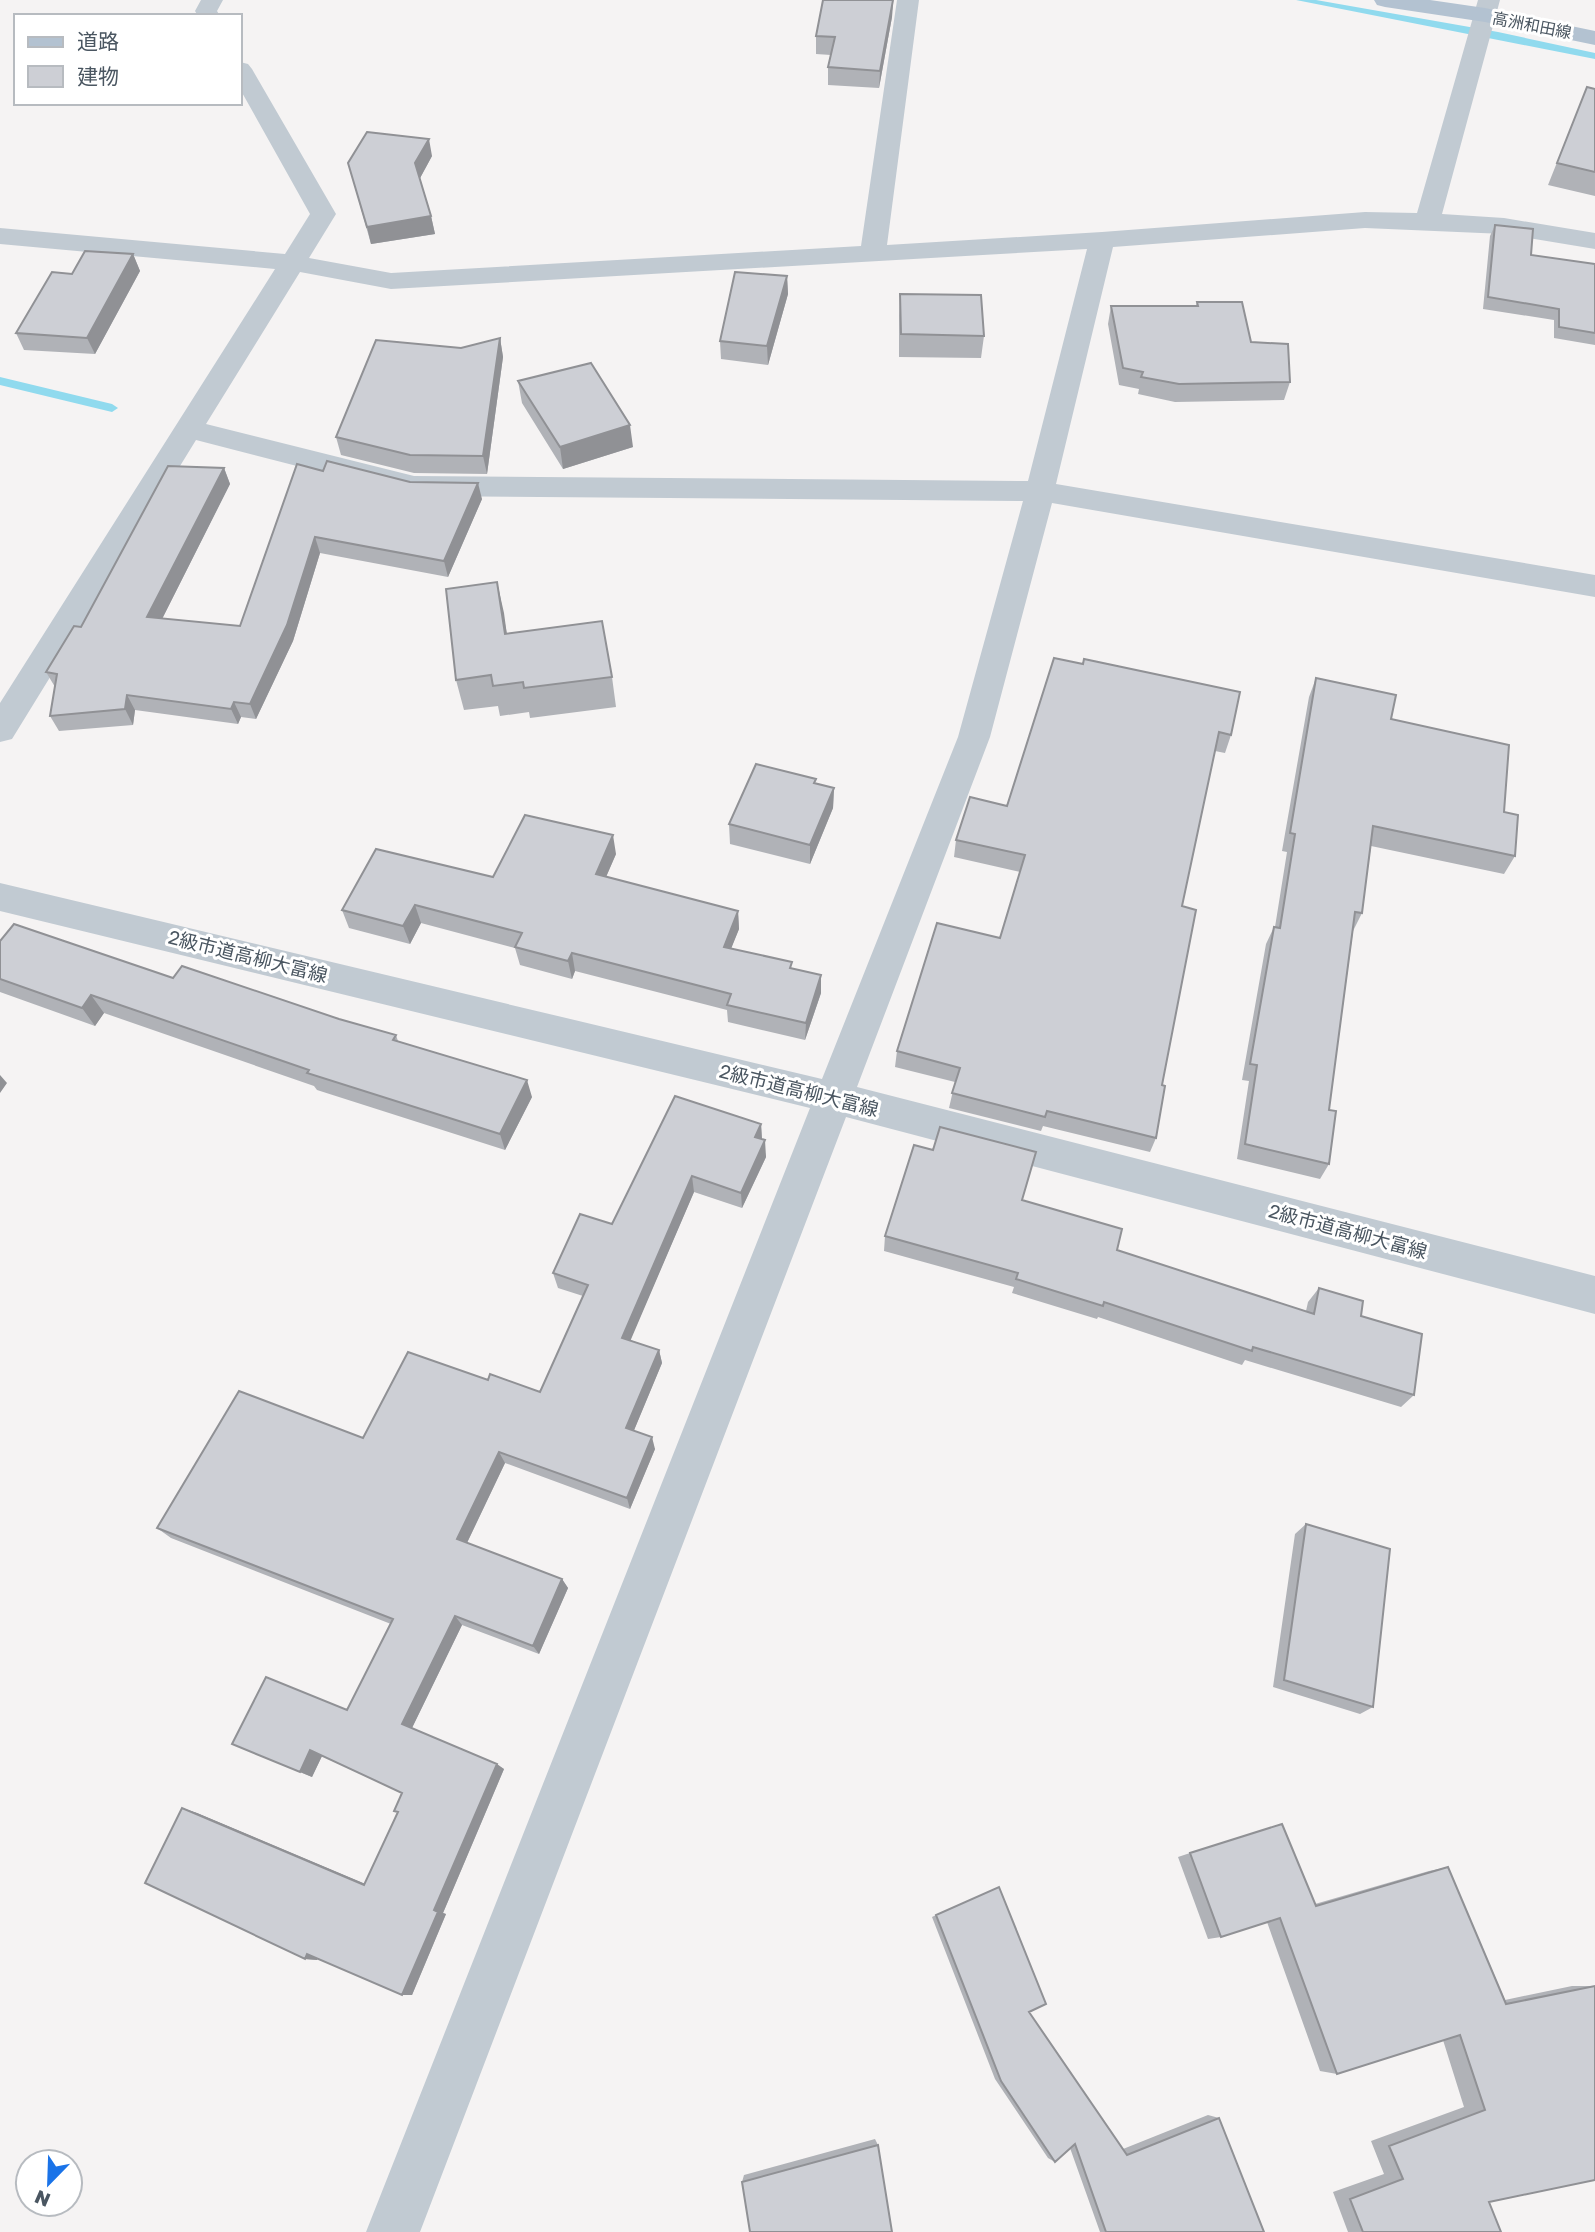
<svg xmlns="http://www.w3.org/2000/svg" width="1595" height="2232" viewBox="0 0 1595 2232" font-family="'Golos Text','Noto Sans JP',sans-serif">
<rect width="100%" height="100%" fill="#f5f3f3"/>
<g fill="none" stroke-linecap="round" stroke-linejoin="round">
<path fill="#90daee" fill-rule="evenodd" d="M 1296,0 L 1316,0 L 1498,32 L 1595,53 L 1595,59 Z
M 0,377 L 112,404 L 118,408 L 112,412 L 0,385 Z"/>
<path fill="#c1cad2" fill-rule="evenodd" d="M 201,0 L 223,0 L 217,11 L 220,16 L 198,16 L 195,11 Z
M 897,0 L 919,0 L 887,245 L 1102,232 L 1365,212 L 1417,213 L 1478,0 L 1500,0 L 1442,214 L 1504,218 L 1595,233 L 1595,249 L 1504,234 L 1365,228 L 1113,247 L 1056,484 L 1595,575 L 1595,597 L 1052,503 L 990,737 L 857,1087 L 1595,1276 L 1595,1314 L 846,1117 L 420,2232 L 366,2232 L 810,1108 L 0,911 L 0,883 L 822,1079 L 958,737 L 1023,501 L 414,496 L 196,440 L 12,739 L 0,742 L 0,703 L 275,269 L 0,244 L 0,228 L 285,254 L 310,214 L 240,89 L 240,62 L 248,64 L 252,69 L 336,214 L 309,258 L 391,273 L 861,246 ZM 1087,249 L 1028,481 L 414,476 L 206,424 L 300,272 L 391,289 Z"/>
<path fill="#b3c2d1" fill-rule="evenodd" d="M 1374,0 L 1430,0 L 1485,8 L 1595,31 L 1595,45 L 1485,22 L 1385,7 L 1377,5 Z"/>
</g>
<path fill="#b0b2b7" d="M 893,0 L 892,17 L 879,88 L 828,85 L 828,67 L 831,55 L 816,54 L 816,36 Z
M 1587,87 L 1595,89 L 1595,196 L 1548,185 Z
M 432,156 L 420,178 L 431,216 L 435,234 L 371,244 L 348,163 Z
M 1495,225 L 1531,255 L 1595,264 L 1595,345 L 1554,338 L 1554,320 L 1483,309 L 1490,236 Z
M 133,254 L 140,271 L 95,354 L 24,350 L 16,333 Z
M 787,276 L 788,294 L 768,365 L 721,359 L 720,341 Z
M 900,294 L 984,336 L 981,358 L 899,357 L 899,316 Z
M 1197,302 L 1251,342 L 1290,382 L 1284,400 L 1175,402 L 1138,394 L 1139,389 L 1119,385 L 1108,324 L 1111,306 L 1196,306 Z
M 500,338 L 503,357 L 487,474 L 414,473 L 341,455 L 336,437 L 461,348 Z
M 518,381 L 633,447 L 563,469 L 522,403 Z
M 224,468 L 230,484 L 162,619 L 240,626 L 323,471 L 410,482 L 482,499 L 448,577 L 320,553 L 293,641 L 256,719 L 241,717 L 238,724 L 135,710 L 133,725 L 59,731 L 50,716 L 55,687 L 46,672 L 81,627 Z
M 497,582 L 507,634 L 612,677 L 616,707 L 530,718 L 529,712 L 500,716 L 498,706 L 464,710 L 456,680 Z
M 1054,658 L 1231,735 L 1225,753 L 1215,751 L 1182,906 L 1156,1138 L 1150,1152 L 1043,1126 L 1041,1131 L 949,1108 L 955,1082 L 895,1067 L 897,1051 L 1000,938 L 1020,872 L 954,857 L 956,840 L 1007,806 Z
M 1316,678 L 1391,719 L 1504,812 L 1515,856 L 1504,874 L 1371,846 L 1362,913 L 1353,931 L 1329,1110 L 1329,1164 L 1320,1179 L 1237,1159 L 1249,1081 L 1242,1080 L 1266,944 L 1274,927 L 1275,927 L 1287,852 L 1282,851 L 1309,697 Z
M 816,783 L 834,788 L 833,808 L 810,864 L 730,844 L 729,824 Z
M 616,854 L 606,877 L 738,911 L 739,929 L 731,948 L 792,969 L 821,993 L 805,1040 L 728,1022 L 727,1010 L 575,971 L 572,979 L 520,965 L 515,948 L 421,923 L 410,944 L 349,928 L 342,910 L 493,877 Z
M 0,941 L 173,978 L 339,1019 L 396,1035 L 398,1041 L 532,1097 L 505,1150 L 317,1090 L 314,1086 L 104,1013 L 95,1026 L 0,992 Z
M 761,1124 L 762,1139 L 766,1157 L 742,1208 L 694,1192 L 630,1340 L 659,1350 L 662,1363 L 634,1430 L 655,1449 L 630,1509 L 505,1463 L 467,1543 L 562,1579 L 568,1588 L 539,1654 L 462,1625 L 412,1728 L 504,1769 L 443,1913 L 446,1914 L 412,1995 L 318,1958 L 317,1960 L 305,1959 L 182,1808 L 197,1813 L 365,1884 L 398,1812 L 402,1793 L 322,1756 L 312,1777 L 232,1744 L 347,1710 L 391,1624 L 171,1538 L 157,1528 L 363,1438 L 488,1380 L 540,1392 L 583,1296 L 558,1288 L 553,1273 L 612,1224 Z
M 1022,1200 L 1117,1250 L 1306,1311 L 1308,1302 L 1319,1288 L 1361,1316 L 1414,1395 L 1401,1407 L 1245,1360 L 1242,1365 L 1098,1317 L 1097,1319 L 1012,1293 L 1014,1287 L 884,1251 L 885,1236 Z
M 1306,1524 L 1373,1707 L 1360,1714 L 1273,1687 L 1295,1534 Z
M 1190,1853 L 1315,1904 L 1429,1871 L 1448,1867 L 1505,2000 L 1572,1986 L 1595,1986 L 1489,2202 L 1501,2232 L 1348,2232 L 1333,2192 L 1384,2174 L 1371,2141 L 1464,2107 L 1443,2040 L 1337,2074 L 1320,2071 L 1267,1922 L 1221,1937 L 1208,1939 L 1178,1857 Z
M 936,1915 L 1029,2012 L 1123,2149 L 1208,2115 L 1219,2118 L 1264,2232 L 1100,2232 L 1070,2148 L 1055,2162 L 1048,2158 L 995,2079 L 932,1917 Z
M 875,2139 L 878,2145 L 742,2182 L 744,2175 Z"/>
<path fill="#909195" d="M 893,0 L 892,17 L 879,88 L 880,71 Z
M 429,139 L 432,156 L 419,180 L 415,163 Z
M 431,216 L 435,234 L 371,244 L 367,227 Z
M 133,254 L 140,271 L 95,354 L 87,338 Z
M 787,276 L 788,294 L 768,365 L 767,346 Z
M 500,338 L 503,357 L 487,474 L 483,456 Z
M 630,425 L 633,447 L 563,469 L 560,447 Z
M 224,468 L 230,484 L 155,633 L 147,617 Z
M 478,483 L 482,499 L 448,577 L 444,561 Z
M 315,537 L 320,553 L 293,641 L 256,719 L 250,704 Z
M 497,582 L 504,613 L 511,665 L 505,634 Z
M 127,695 L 135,710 L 133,725 L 125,709 Z
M 234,702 L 241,717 L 238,724 L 231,709 Z
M 834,788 L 833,808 L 810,864 L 810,845 Z
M 613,835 L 616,854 L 599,893 L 596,874 Z
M 415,905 L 421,923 L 410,944 L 403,926 Z
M 738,911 L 739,929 L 725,964 L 724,947 Z
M 572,953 L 575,971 L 572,979 L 568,961 Z
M 821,975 L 821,993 L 805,1040 L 806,1023 Z
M 91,995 L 104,1013 L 95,1026 L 82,1008 Z
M 0,1075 L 7,1083 L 0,1093 Z
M 527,1080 L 532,1097 L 505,1150 L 500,1134 Z
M 761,1124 L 762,1140 L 755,1137 Z
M 765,1140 L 766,1157 L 742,1208 L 741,1193 Z
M 692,1176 L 694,1192 L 626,1351 L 622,1338 Z
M 659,1350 L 662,1363 L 630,1440 L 626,1428 Z
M 652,1437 L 655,1449 L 630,1509 L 627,1498 Z
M 499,1452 L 505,1463 L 464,1549 L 457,1539 Z
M 562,1579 L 568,1588 L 539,1654 L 533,1646 Z
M 455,1616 L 462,1625 L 411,1730 L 402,1724 Z
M 310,1750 L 322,1756 L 312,1777 L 300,1772 Z
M 497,1764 L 504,1769 L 443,1913 L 446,1914 L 412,1995 L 402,1995 L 434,1910 Z
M 182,1808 L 197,1813 L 375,1888 L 364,1885 Z
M 307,1954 L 319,1955 L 317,1960 L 305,1959 Z"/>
<path fill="#cdcfd5" stroke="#909195" stroke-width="2" d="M 823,0 L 893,0 L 880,71 L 828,67 L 835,37 L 816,36 Z
M 1587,87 L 1595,89 L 1595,172 L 1557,163 Z
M 367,132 L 429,139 L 415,163 L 431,216 L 367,227 L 348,163 Z
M 1495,225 L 1533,229 L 1531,255 L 1595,264 L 1595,333 L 1559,327 L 1559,309 L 1488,297 Z
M 85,251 L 133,254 L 87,338 L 16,333 L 52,272 L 72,274 Z
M 735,272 L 787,276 L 767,346 L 720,341 Z
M 900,294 L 981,295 L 984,336 L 901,334 Z
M 1197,302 L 1242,302 L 1251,342 L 1288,344 L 1290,382 L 1179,384 L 1141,377 L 1143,372 L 1123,368 L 1111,306 L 1198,306 Z
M 500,338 L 483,456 L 410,455 L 336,437 L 376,340 L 461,348 Z
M 591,363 L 630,425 L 560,447 L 518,381 Z
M 327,461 L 410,482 L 478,483 L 444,561 L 315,537 L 287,625 L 250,704 L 234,702 L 231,709 L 127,695 L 125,709 L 50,716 L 57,674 L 46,672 L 74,626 L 81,627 L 168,466 L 224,468 L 147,617 L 240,626 L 297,464 L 323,471 Z
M 497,582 L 505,634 L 602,621 L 612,677 L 524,688 L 523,682 L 493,686 L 491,675 L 456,680 L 446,589 Z
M 1054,658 L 1083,664 L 1084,659 L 1240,692 L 1231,735 L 1219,732 L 1182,906 L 1196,910 L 1162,1085 L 1165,1086 L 1156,1138 L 1047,1111 L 1045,1117 L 952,1093 L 960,1068 L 897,1051 L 937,923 L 1000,938 L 1025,855 L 956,840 L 970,797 L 1007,806 Z
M 1316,678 L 1396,695 L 1391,719 L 1509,745 L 1504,812 L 1518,815 L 1515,856 L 1373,826 L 1362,913 L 1355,912 L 1329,1110 L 1336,1111 L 1329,1164 L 1245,1144 L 1257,1065 L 1250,1064 L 1274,927 L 1280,928 L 1295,834 L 1290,833 Z
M 756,764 L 816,779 L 814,783 L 834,788 L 810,845 L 729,824 Z
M 525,815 L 613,835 L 596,874 L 738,911 L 724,947 L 792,962 L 790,968 L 821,975 L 806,1023 L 727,1005 L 731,994 L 572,953 L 568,961 L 515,947 L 522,933 L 415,905 L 403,926 L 342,910 L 376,849 L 493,877 Z
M 14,924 L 173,978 L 182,966 L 339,1019 L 396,1035 L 393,1040 L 527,1080 L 500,1134 L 307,1073 L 309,1070 L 91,995 L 82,1008 L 0,979 L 0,941 Z
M 675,1096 L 761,1124 L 755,1137 L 765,1140 L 741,1193 L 692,1176 L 622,1338 L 659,1350 L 626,1428 L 652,1437 L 627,1498 L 499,1452 L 457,1539 L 562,1579 L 533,1646 L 455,1616 L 402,1724 L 497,1764 L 434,1910 L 438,1912 L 402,1995 L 307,1954 L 305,1959 L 145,1883 L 182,1808 L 364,1885 L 398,1812 L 394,1811 L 402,1793 L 310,1750 L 300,1772 L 232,1744 L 266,1677 L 347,1710 L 393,1619 L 157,1528 L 239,1391 L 363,1438 L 408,1352 L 488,1380 L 490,1374 L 540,1392 L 588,1285 L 553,1273 L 580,1214 L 612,1224 Z
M 940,1127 L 1036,1152 L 1022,1200 L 1122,1229 L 1117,1250 L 1314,1314 L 1319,1288 L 1363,1301 L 1361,1316 L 1422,1334 L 1414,1395 L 1253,1347 L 1252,1351 L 1104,1302 L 1103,1306 L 1016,1279 L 1018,1273 L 885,1236 L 914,1145 L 933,1150 Z
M 1306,1524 L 1390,1549 L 1373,1707 L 1284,1680 Z
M 1282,1824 L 1316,1906 L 1448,1867 L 1506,2004 L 1595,1986 L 1595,2180 L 1489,2202 L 1501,2232 L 1363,2232 L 1350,2199 L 1403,2179 L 1389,2146 L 1485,2110 L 1460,2035 L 1337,2074 L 1280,1918 L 1221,1937 L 1190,1853 Z
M 999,1887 L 1046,2004 L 1029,2012 L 1127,2155 L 1219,2118 L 1264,2232 L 1106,2232 L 1075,2144 L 1055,2162 L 1001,2081 L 936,1915 Z
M 878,2145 L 892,2232 L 750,2232 L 742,2182 Z"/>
<g text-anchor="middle" stroke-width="6" stroke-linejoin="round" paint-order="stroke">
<g font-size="16" fill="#4a5661" stroke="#fff">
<text transform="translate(1532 25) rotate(11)" y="6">高洲和田線</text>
</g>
<g font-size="19" fill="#4a5661" stroke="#fff">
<text transform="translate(248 956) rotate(14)" y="7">2級市道高柳大富線</text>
<text transform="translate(799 1090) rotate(14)" y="7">2級市道高柳大富線</text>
<text transform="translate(1348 1231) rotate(15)" y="7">2級市道高柳大富線</text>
</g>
</g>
<rect x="14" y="14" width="228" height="91" fill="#ffffff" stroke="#b7bbc0" stroke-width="2"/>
<rect x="28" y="37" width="35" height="10" fill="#b3c2d1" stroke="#b7bbc0" stroke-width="2"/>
<text x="77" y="49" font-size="21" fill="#4a5661">道路</text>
<rect x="28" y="66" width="35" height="21" fill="#cdcfd5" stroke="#b7bbc0" stroke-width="2"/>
<text x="77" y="84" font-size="21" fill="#4a5661">建物</text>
<g transform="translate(49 2183) rotate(203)"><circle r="33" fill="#ffffff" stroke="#b7bbc0" stroke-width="2"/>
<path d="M0-5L12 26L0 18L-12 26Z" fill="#1a73e8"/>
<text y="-10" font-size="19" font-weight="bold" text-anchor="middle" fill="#4a5661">N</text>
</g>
</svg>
